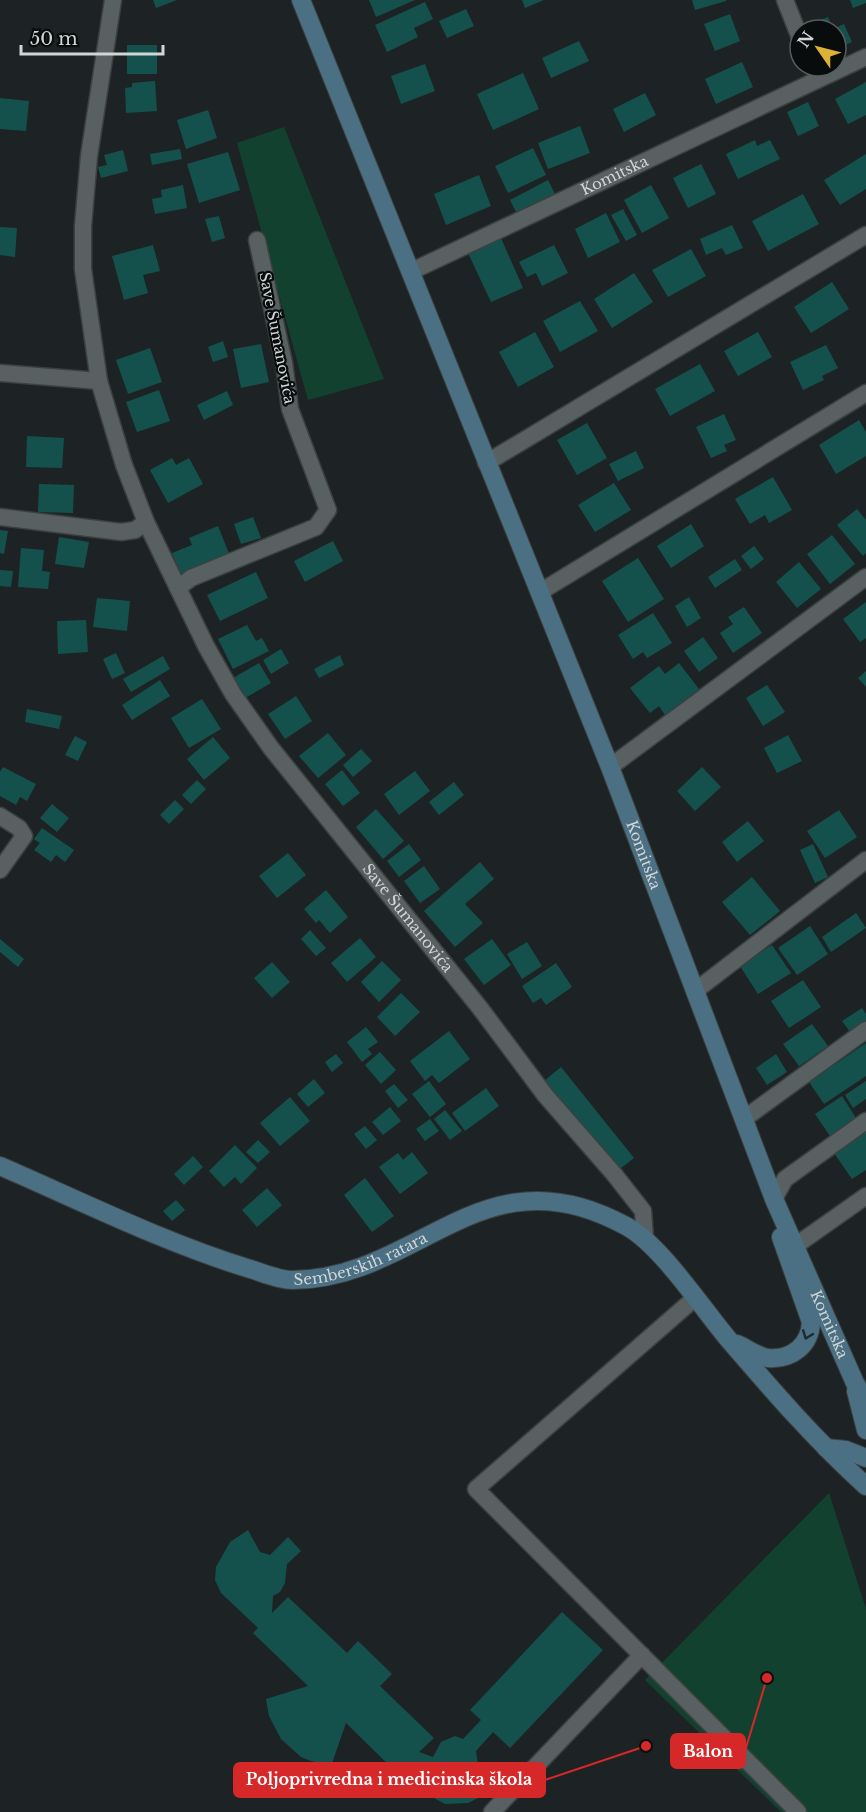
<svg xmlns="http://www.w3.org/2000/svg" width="866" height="1812" viewBox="0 0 866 1812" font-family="'Libre Baskerville',serif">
<rect width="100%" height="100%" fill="#1d2324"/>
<path fill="#12422f" d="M 284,127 L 384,379 L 308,400 L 237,143 Z
M 829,1493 L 866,1609 L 866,1812 L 781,1812 L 645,1680 Z"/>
<path fill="#14514d" d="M 153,0 L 177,0 L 156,8 Z
M 369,0 L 415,0 L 376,17 Z
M 522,0 L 544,0 L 525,8 Z
M 692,0 L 726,0 L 726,1 L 695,10 Z
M 850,0 L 866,0 L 866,3 L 853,8 Z
M 425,2 L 433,19 L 414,28 L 418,37 L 387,52 L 375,25 Z
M 466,9 L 474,26 L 447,38 L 439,21 Z
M 730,14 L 740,41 L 715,51 L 704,24 Z
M 828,17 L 833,29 L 844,24 L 852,42 L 836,49 L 836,30 L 807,30 L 806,26 Z
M 579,41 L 589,61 L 551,78 L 542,58 Z
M 127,45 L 157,45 L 157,74 L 127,74 Z
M 742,62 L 753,87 L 716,104 L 705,79 Z
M 425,64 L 435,91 L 401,104 L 391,76 Z
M 523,73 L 539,109 L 493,130 L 477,94 Z
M 155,81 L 157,111 L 126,113 L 125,88 L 132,87 L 132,83 Z
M 866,82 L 866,115 L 848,124 L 835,99 Z
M 645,93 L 656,115 L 624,132 L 613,109 Z
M 0,98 L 29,101 L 26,131 L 0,129 Z
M 808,102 L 819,126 L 798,136 L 787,112 Z
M 208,110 L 217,138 L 186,149 L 177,120 Z
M 580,126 L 590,153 L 548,169 L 538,143 Z
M 755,140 L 757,146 L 770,140 L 780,159 L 738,179 L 726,154 Z
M 533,148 L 546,175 L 508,193 L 495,166 Z
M 180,149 L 182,159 L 152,165 L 150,154 Z
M 123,150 L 128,171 L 101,178 L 98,167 L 107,165 L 104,155 Z
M 228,152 L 240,190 L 199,203 L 187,164 Z
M 866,154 L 866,189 L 840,205 L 824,180 Z
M 701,164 L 716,194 L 688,208 L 673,178 Z
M 479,175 L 491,206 L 446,225 L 434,194 Z
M 548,180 L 556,196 L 518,216 L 510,200 Z
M 183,185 L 187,208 L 155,214 L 152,199 L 162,197 L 161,190 Z
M 651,185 L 669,218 L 642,233 L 624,200 Z
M 803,194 L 819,224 L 768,251 L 752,221 Z
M 623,209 L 637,235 L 626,241 L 611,215 Z
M 606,213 L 620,242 L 588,258 L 575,229 Z
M 219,216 L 225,238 L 212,242 L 205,219 Z
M 732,225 L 743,248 L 726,255 L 722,248 L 706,255 L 700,239 Z
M 0,227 L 17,228 L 15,257 L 0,255 Z
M 501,238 L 523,288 L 491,302 L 468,253 Z
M 153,245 L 160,271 L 143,275 L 148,293 L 124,300 L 112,256 Z
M 554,245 L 568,273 L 542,286 L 536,273 L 527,277 L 519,262 Z
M 691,249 L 706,276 L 668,297 L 652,270 Z
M 634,273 L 653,302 L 612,328 L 594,299 Z
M 832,282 L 849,309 L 811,333 L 794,307 Z
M 580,301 L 598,331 L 560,352 L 543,321 Z
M 535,332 L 554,367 L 518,387 L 499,352 Z
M 758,332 L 772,357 L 738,376 L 724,351 Z
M 223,341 L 228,357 L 213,362 L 208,347 Z
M 261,344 L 269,382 L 241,388 L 233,349 Z
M 826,345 L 838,368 L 822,376 L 824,380 L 803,390 L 790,362 Z
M 150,348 L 162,382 L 128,394 L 116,360 Z
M 700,364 L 715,391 L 670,416 L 655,389 Z
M 159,390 L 170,421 L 137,432 L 126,402 Z
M 227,391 L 233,405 L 204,420 L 197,405 Z
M 724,414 L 736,440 L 724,445 L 727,451 L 711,458 L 696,427 Z
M 859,420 L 866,432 L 866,456 L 836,474 L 819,445 Z
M 587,423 L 607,458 L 577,475 L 557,440 Z
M 27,436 L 64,438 L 62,468 L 26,467 Z
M 636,451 L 644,468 L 618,481 L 609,464 Z
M 172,458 L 176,465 L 189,458 L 203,484 L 168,503 L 150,470 Z
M 773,477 L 792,510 L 769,523 L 765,515 L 750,524 L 735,499 Z
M 614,483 L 631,510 L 595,532 L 578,505 Z
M 39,484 L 74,485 L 73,513 L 38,512 Z
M 857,509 L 866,520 L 866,553 L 863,556 L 837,525 Z
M 253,517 L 261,538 L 241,544 L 234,524 Z
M 691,524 L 704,546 L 671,568 L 657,546 Z
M 218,526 L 230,556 L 181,575 L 172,553 L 192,545 L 189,538 Z
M 0,530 L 8,531 L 4,554 L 0,553 Z
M 832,535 L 855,564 L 830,584 L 807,554 Z
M 59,537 L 89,542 L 84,568 L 55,564 Z
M 333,541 L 343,561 L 305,582 L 294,561 Z
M 754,546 L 764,559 L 751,569 L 741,556 Z
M 21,548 L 44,550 L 42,571 L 50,572 L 48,589 L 18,587 Z
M 638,558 L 664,599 L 628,622 L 602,581 Z
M 735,559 L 742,570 L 715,588 L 708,577 Z
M 799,562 L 821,589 L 797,608 L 776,582 Z
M 0,570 L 13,571 L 11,587 L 0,586 Z
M 256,572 L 268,598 L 220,621 L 207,595 Z
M 689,597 L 701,618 L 687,627 L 675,606 Z
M 97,598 L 130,601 L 127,631 L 93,627 Z
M 866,602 L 866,638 L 860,642 L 843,619 Z
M 744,607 L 762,633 L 733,653 L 720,633 L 733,624 L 728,617 Z
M 653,613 L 672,643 L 647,658 L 643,652 L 633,659 L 618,635 Z
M 86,620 L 88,652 L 58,654 L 57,621 Z
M 247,625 L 256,641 L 262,638 L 269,651 L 233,669 L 218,639 Z
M 703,637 L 718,658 L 699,672 L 684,651 Z
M 281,649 L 289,663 L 271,674 L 263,660 Z
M 116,653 L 125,673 L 112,679 L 103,659 Z
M 340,655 L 344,665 L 319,678 L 314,669 Z
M 163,656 L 170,669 L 131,692 L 123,679 Z
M 259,663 L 271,683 L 245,698 L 233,678 Z
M 679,663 L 699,689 L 665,715 L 659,706 L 650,713 L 630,688 L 659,666 L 665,674 Z
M 866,671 L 866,687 L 858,678 Z
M 160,680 L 170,696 L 132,720 L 122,705 Z
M 767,685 L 785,712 L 763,726 L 746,698 Z
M 296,696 L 312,721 L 285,739 L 268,714 Z
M 202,699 L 221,729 L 189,748 L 171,718 Z
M 27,709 L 62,716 L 59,729 L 25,722 Z
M 328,733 L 346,755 L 318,778 L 299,756 Z
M 788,735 L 802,761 L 777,773 L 764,748 Z
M 75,736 L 87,742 L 78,761 L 65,755 Z
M 213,737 L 230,758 L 204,780 L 187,759 Z
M 361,749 L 372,761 L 353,777 L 343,765 Z
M 3,767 L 36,784 L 27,801 L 20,797 L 16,805 L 0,796 L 0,772 Z
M 702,767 L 721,787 L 695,811 L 677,791 Z
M 342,770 L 360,793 L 343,806 L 325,784 Z
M 415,771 L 430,791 L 399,815 L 384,794 Z
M 197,780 L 206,789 L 191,804 L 182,795 Z
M 454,782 L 464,795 L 439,815 L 429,802 Z
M 175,800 L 184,809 L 169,824 L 160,815 Z
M 52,804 L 69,818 L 57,832 L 40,818 Z
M 376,809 L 404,841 L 383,859 L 356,827 Z
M 839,810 L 857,837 L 825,858 L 807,831 Z
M 748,821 L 764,841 L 737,862 L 722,842 Z
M 42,828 L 74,850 L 65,862 L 56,855 L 51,862 L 34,850 L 40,843 L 34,839 Z
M 409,844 L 421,860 L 399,877 L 387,861 Z
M 813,844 L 828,877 L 815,883 L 800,850 Z
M 288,853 L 306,875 L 277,898 L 259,876 Z
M 480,862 L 494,879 L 465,904 L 483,923 L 455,947 L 424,911 Z
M 424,866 L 440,889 L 420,903 L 404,881 Z
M 752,877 L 780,911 L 750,935 L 722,902 Z
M 326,890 L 348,917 L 330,933 L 319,920 L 316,923 L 304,909 Z
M 856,913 L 866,928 L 831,952 L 822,937 Z
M 810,926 L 828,954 L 797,975 L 778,948 Z
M 310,930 L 326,948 L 316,956 L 301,939 Z
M 360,938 L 376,957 L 347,982 L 331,963 Z
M 0,939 L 24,959 L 18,967 L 0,952 Z
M 492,939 L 511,965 L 484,985 L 464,959 Z
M 527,942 L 542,966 L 522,979 L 507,954 Z
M 772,945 L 791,973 L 758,994 L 740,966 Z
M 382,961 L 401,980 L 379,1002 L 361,982 Z
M 272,962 L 290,982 L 272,998 L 254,978 Z
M 556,963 L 572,987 L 546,1005 L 541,998 L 533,1003 L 522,986 Z
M 803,980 L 821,1007 L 789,1028 L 771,1001 Z
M 401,993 L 420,1012 L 395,1036 L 377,1017 Z
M 862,1008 L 866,1014 L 866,1023 L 851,1033 L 842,1021 Z
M 812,1024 L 828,1046 L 799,1066 L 783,1044 Z
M 366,1027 L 378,1042 L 368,1049 L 372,1054 L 362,1062 L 347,1042 Z
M 449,1031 L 470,1059 L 439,1083 L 432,1075 L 425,1081 L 410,1061 Z
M 866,1043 L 866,1076 L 824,1104 L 809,1082 Z
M 380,1052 L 396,1070 L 381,1084 L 365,1065 Z
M 336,1054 L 343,1063 L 332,1072 L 325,1062 Z
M 776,1054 L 787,1072 L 767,1085 L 756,1068 Z
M 561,1067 L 634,1158 L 616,1172 L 544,1081 Z
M 314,1079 L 325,1093 L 308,1107 L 297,1094 Z
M 429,1081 L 446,1104 L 430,1117 L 412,1094 Z
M 866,1081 L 866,1099 L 853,1108 L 845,1095 Z
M 394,1084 L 408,1100 L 398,1108 L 385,1091 Z
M 486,1088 L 499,1106 L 465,1131 L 452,1113 Z
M 842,1096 L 856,1118 L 830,1136 L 815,1114 Z
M 290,1097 L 310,1121 L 280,1146 L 260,1123 Z
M 390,1107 L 401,1121 L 383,1135 L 372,1122 Z
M 445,1110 L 462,1131 L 450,1140 L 434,1119 Z
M 430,1119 L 439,1131 L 425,1141 L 416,1129 Z
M 365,1126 L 377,1140 L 366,1149 L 354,1134 Z
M 866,1131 L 866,1170 L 852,1179 L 834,1153 Z
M 258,1140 L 270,1152 L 258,1163 L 246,1152 Z
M 235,1145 L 257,1168 L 241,1184 L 235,1177 L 224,1187 L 209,1171 Z
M 412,1152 L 428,1173 L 400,1194 L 379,1167 L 398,1153 L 403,1160 Z
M 193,1156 L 203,1167 L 184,1185 L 174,1174 Z
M 365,1178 L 394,1216 L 372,1232 L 344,1195 Z
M 267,1188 L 282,1205 L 257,1227 L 242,1210 Z
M 176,1200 L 185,1210 L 172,1221 L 163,1211 Z
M 248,1530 L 260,1552 L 270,1555 L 288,1537 L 301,1551 L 287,1564 L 285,1583 L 280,1592 L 273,1596 L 272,1613 L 288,1597 L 347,1653 L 358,1641 L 392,1674 L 380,1686 L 434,1738 L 419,1752 L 433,1757 L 441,1742 L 455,1736 L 463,1739 L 481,1720 L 470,1710 L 562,1612 L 603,1650 L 510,1748 L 493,1732 L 476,1751 L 478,1765 L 501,1776 L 486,1794 L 468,1803 L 445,1804 L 434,1798 L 403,1769 L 398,1774 L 346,1723 L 331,1766 L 311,1761 L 301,1757 L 281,1739 L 269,1716 L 266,1699 L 308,1686 L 253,1633 L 258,1628 L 221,1593 L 215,1580 L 216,1567 L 230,1542 Z"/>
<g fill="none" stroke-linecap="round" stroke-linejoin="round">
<defs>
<g id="minor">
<path id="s1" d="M 113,0 L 89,156 L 83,226 L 83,269 L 99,381 L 124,465 L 146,522 L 206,646 L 233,694 L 271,748 L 480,1008 L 545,1095 L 614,1174 L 643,1211 L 645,1238"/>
<path d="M 785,0 L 800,38"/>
<path id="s2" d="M 412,271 L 866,57"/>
<path d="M 0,373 L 99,381"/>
<path d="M 486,463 L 866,235"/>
<path d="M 0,517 L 121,532 L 135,530 L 146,522"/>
<path d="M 178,588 L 191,578 L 316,527 L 328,510 L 290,409 L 284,363 L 257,240"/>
<path d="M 540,592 L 866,393"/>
<path d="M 610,767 L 866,577"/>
<path d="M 0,816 L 19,828 L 24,836 L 0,870"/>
<path d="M 695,991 L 866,860"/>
<path d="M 745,1118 L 866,1030"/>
<path d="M 774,1199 L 785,1179 L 866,1121"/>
<path d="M 795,1246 L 866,1196"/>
<path d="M 695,1298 L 476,1489 L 798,1812"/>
<path d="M 492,1812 L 642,1655"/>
</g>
<g id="secondary">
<path id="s3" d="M 301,0 L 610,767 L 774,1199 L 855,1383 L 866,1401"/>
<path id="s4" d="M 0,1166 C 81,1201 163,1242 247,1268 C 261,1272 278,1280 292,1280 C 421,1279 482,1147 626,1226 C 660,1244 702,1308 729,1340 C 772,1390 817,1442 866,1486"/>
<path d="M 737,1344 C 746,1348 759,1357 768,1358 C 792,1360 810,1345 811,1322 L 781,1237"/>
<path d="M 856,1391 L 866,1430"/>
<path d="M 826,1448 L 846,1450 L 866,1458"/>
</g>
</defs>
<use href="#minor" stroke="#3c4041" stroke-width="19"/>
<use href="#secondary" stroke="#3c4041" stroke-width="20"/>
<use href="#minor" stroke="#596061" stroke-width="16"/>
<use href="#secondary" stroke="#4b7084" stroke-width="18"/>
</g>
<defs><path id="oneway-chevron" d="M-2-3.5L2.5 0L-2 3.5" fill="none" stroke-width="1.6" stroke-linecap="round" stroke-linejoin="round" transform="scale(1.5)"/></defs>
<use stroke="#1d2a30" href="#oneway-chevron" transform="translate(807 1335) rotate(111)"/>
<g text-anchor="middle" stroke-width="4.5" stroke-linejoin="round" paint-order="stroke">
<g font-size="15" fill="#d2d5d6" stroke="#090c0c">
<text dy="5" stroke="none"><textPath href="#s2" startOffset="224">Komitska</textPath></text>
<text transform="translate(277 338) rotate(79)" y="5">Save Šumanovića</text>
<text dy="5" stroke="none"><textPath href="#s3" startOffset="921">Komitska</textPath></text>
<text dy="5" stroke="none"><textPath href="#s1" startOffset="1010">Save Šumanovića</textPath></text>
<text dy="5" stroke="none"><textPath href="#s4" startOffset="386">Semberskih ratara</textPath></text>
<text dy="5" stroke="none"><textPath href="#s3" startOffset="1426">Komitska</textPath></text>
</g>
</g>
<path fill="none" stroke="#d62828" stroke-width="2" d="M767 1678L745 1751M646 1746L545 1780"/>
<g fill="#d62828" stroke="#090c0c" stroke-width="2">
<circle cx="767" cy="1678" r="6"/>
<circle cx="646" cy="1746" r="6"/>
</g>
<g fill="#d62828" stroke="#d62828" stroke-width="2">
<rect x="671" y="1734" width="74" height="34" rx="6"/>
<rect x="234" y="1763" width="311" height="34" rx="6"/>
</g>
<g font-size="16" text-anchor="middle" font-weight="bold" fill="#fff">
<text x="708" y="1757">Balon</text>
<text x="389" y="1785">Poljoprivredna i medicinska škola</text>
</g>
<g transform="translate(818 48) rotate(305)"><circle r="28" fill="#090c0c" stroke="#595c5d" stroke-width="1.5"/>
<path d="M0-4.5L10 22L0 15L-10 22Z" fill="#ddb133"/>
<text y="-9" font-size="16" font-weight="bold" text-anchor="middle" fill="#d2d5d6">N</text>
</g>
<path d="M21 45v9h142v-9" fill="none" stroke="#d2d5d6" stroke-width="3"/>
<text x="30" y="45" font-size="18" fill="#d2d5d6" stroke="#090c0c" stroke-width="4.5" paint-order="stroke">50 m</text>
</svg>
